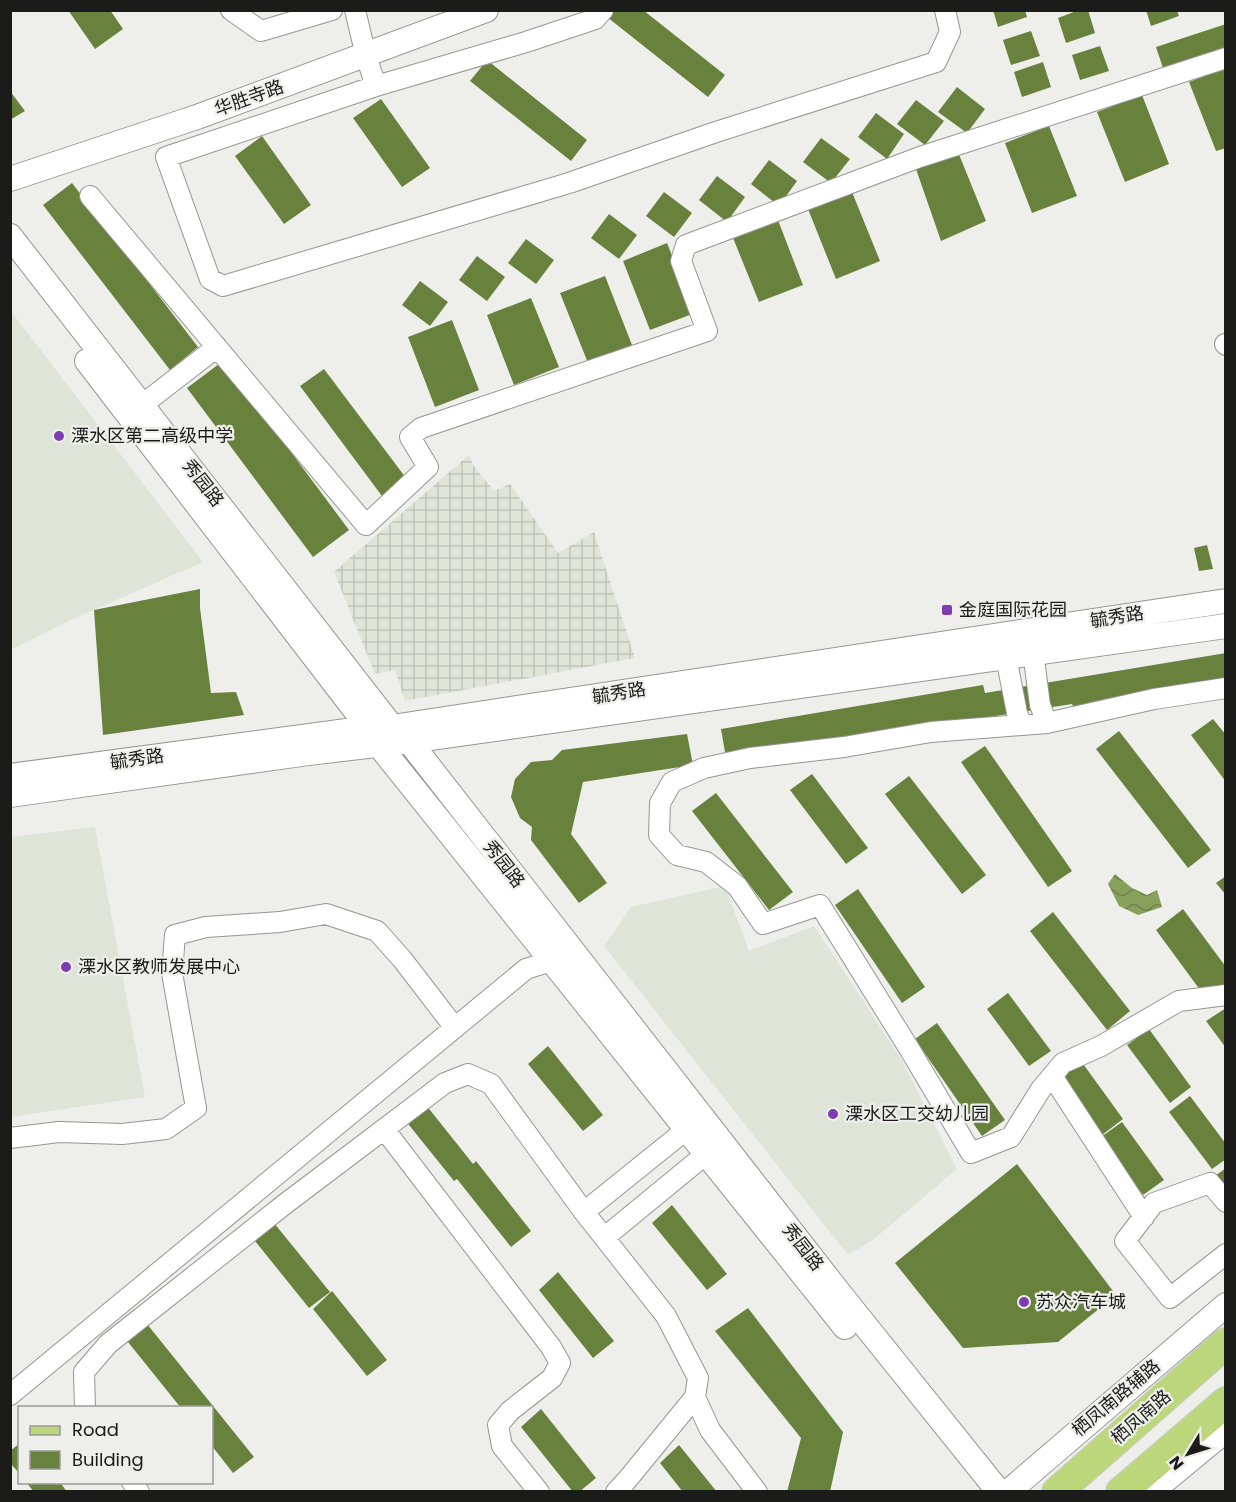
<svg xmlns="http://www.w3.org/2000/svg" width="1236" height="1502" viewBox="0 0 1236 1502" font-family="Poppins,'Noto Sans SC',sans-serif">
<defs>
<pattern id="industrial-grid" width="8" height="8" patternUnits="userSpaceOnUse" patternTransform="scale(1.5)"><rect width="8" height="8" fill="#dfe4d9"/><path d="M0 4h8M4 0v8" fill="none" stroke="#bfc3ba"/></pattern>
<pattern id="water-waves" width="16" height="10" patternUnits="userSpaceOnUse" patternTransform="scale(1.5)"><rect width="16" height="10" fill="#87a15c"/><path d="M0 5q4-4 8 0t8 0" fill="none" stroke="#6e824b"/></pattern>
</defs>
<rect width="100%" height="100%" fill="#eeefeb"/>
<path fill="#dfe4d9" d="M 10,310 L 203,562 L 71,620 L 11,650 Z
M 95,827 L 145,1097 L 11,1117 L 11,837 Z
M 725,886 L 749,951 L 814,926 L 901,1059 L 957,1169 L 874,1239 L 848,1255 L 604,946 L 631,907 Z"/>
<path fill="url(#industrial-grid)" d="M 469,455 L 473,465 L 494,491 L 510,484 L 558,553 L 594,532 L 635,658 L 405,701 L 395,670 L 375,674 L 334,572 Z"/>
<path fill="url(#water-waves)" d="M 1115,874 L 1132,888 L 1147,895 L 1157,890 L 1162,907 L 1138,915 L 1119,906 L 1108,884 Z"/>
<path fill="#68813d" d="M 68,10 L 110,10 L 123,29 L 95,49 Z
M 612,10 L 643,10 L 725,75 L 708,97 L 607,17 Z
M 993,10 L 1025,10 L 1027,17 L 998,27 Z
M 1079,10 L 1088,10 L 1095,33 L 1066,43 L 1058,18 Z
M 1146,10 L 1177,10 L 1179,16 L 1151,26 Z
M 1226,24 L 1226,50 L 1164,71 L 1156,47 Z
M 1031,31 L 1040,56 L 1011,65 L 1003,40 Z
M 1100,46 L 1109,71 L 1080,80 L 1072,55 Z
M 487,60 L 587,140 L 571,161 L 470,81 Z
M 1043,62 L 1051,87 L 1022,97 L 1014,72 Z
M 1226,68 L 1226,148 L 1216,151 L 1189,82 Z
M 957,87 L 985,109 L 967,133 L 938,112 Z
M 10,91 L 25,111 L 10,120 Z
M 1142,95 L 1169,164 L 1125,182 L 1097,112 Z
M 381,99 L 430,168 L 402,187 L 353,118 Z
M 916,100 L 944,121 L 925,145 L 897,124 Z
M 876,113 L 904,134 L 887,159 L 858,137 Z
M 1049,126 L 1077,196 L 1032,213 L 1005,143 Z
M 262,136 L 311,205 L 284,224 L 235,156 Z
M 821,138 L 850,159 L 831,183 L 803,162 Z
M 958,152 L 986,221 L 941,241 L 916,169 Z
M 769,160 L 797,181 L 779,206 L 751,184 Z
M 717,176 L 745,197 L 727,222 L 699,200 Z
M 72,183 L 198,347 L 170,370 L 43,205 Z
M 664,192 L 692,213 L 674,237 L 646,216 Z
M 852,192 L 880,261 L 836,279 L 808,209 Z
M 609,214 L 637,235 L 619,259 L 591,238 Z
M 776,215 L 803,285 L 759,302 L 731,233 Z
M 526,239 L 554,260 L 536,284 L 508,263 Z
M 667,243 L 695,313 L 650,330 L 623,261 Z
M 477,256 L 505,277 L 487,301 L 459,280 Z
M 605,276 L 632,345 L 588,363 L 560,293 Z
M 420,281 L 448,302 L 430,326 L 402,305 Z
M 531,298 L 559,367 L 514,385 L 487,315 Z
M 452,320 L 479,390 L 435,407 L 408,337 Z
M 223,361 L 349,530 L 313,557 L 187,388 Z
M 324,369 L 406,478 L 382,496 L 300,386 Z
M 1207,545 L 1213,569 L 1199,571 L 1194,548 Z
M 200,589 L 200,608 L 211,693 L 236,692 L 244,715 L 103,735 L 94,610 Z
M 1226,653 L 1226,683 L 1074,708 L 1072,704 L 726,758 L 721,729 L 983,685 L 985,693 Z
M 1213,719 L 1226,735 L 1226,782 L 1191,735 Z
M 1119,731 L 1211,850 L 1188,868 L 1096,749 Z
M 687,734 L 693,765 L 583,782 L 571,834 L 607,883 L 579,903 L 531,840 L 532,827 L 520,818 L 511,797 L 515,779 L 531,762 L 552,760 L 562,750 Z
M 985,746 L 1072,871 L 1048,887 L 961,762 Z
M 812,774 L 868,848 L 846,864 L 790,790 Z
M 909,776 L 986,875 L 962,894 L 885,794 Z
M 716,793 L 793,892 L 769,910 L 692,811 Z
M 1226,876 L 1226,895 L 1216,883 Z
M 858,889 L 925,987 L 902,1003 L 835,905 Z
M 1183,909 L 1226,967 L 1226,983 L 1206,998 L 1156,930 Z
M 1053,912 L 1130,1011 L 1107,1030 L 1030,931 Z
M 1008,993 L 1051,1051 L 1029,1066 L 987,1009 Z
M 1226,1008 L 1226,1048 L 1206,1021 Z
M 937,1023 L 1005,1120 L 982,1136 L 915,1039 Z
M 1149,1029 L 1191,1087 L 1170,1103 L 1127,1045 Z
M 548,1046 L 603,1115 L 583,1131 L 528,1064 Z
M 1081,1061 L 1123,1119 L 1102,1135 L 1059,1077 Z
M 1190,1096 L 1226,1144 L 1226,1159 L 1212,1169 L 1169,1112 Z
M 426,1105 L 473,1164 L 476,1161 L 531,1231 L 511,1247 L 457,1179 L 454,1181 L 405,1120 Z
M 1122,1122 L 1164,1180 L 1143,1195 L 1101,1137 Z
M 1017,1164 L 1116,1295 L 1058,1342 L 963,1348 L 895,1263 Z
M 1226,1168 L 1226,1189 L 1215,1176 Z
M 672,1205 L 727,1274 L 707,1290 L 652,1223 Z
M 274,1223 L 330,1292 L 309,1308 L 255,1241 Z
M 558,1272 L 614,1341 L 593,1358 L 539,1290 Z
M 332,1291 L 387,1360 L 367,1376 L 313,1309 Z
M 748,1308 L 843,1432 L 830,1492 L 787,1492 L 801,1438 L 715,1331 Z
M 143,1319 L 254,1457 L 233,1473 L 212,1446 L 212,1408 L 181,1408 L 124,1337 Z
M 541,1409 L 596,1478 L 579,1492 L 573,1492 L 521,1427 Z
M 20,1443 L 20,1474 L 10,1463 L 10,1451 Z
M 679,1445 L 717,1492 L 683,1492 L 660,1463 Z
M 26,1482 L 60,1482 L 67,1492 L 34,1492 Z"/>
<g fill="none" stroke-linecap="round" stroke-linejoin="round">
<defs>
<path id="minor" d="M 231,10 L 261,31 L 332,10
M 355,10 L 366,56 L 376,86
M 603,10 L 595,19 L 526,42 L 376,86 L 166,157 L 210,279 L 223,286 L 569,183 L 716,132 L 936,62 L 950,32 L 945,10
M 90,196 L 366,525 L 428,467 L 410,437 L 421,428 L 707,331 L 681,261 L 686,245 L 920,157 L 1226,58
M 1225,344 L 1226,345
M 129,412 L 142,405 L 217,347
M 1033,652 L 1040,705 L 1047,723
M 1006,657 L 1017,713 L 1022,725
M 1226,688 L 1154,699 L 1047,723 L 931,732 L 844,747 L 750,758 L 704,768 L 672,782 L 660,803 L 659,835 L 677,855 L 706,862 L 737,886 L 763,924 L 820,905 L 910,1050 L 971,1153 L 1011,1137 L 1041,1089 L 1063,1063 L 1101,1046 L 1179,1001 L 1226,995
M 1052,1076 L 1144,1217
M 384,1129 L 551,1347 L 560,1363 L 552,1378 L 510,1411 L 498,1425 L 502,1446 L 539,1492
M 10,1138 L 59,1132 L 122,1134 L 166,1129 L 196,1108 L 172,973 L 175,935 L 206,927 L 280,922 L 326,914 L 377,931 L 402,959 L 455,1028
M 1226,1202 L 1210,1183 L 1154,1203 L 1125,1241 L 1170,1298 L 1226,1254
M 584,1212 L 697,1121
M 605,1237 L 717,1145
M 10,1395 L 526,969 L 551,961
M 695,1397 L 710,1430 L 757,1492
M 85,1408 L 84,1372 L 108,1344 L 285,1204 L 445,1083 L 468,1074 L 491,1084 L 584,1212 L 666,1316 L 698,1378 L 695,1397 L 627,1480 L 616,1492
M 132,1482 L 139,1492"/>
<path id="tertiary" d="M 10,179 L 197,117 L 486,10
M 10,236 L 392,727 L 409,741 L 840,1294 L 999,1492
M 87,361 L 369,728 L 378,744 L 845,1327
M 10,776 L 369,728 L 392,727 L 1226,601
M 10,795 L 309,753 L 409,741 L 1226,626
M 1008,1492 L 1226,1305
M 1151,1492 L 1226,1430"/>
<path id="primary" d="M 1057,1492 L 1226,1343
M 1121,1492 L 1226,1402"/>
</defs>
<use href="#minor" stroke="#959693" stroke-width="22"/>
<use href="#tertiary" stroke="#959693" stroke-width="26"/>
<use href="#primary" stroke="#cdcdcd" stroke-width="32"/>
<use href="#minor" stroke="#fff" stroke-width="20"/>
<use href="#tertiary" stroke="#fff" stroke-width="24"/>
<use href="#primary" stroke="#bcd77b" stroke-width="30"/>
</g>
<g fill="#7c3db2" stroke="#eeefeb" stroke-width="2">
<circle cx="59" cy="436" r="6"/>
<rect x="941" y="604" width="12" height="12" rx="3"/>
<circle cx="66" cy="967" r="6"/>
<circle cx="833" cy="1114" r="6"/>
<circle cx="1024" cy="1302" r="6"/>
</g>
<g text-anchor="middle" stroke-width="4.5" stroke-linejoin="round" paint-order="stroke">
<g font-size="18" fill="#1b1c1a" stroke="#eeefeb">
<text transform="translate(249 98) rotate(-20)" y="6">华胜寺路</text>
<text transform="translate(203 483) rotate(52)" y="6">秀园路</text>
<text transform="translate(1117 617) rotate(-9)" y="6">毓秀路</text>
<text transform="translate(619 693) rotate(-9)" y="6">毓秀路</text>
<text transform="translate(137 759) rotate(-8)" y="6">毓秀路</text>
<text transform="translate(504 864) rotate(52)" y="6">秀园路</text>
<text transform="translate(803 1247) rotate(52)" y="6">秀园路</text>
<text transform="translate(1116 1398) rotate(-40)" y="6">栖凤南路辅路</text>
<text transform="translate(1141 1417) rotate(-41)" y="6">栖凤南路</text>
</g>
<g font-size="18" fill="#1b1c1a" stroke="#eeefeb" text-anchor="start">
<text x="71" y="442">溧水区第二高级中学</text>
<text x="959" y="616">金庭国际花园</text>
<text x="78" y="973">溧水区教师发展中心</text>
<text x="845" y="1120">溧水区工交幼儿园</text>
<text x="1036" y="1308">苏众汽车城</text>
</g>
</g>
<rect width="1236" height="1502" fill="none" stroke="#1b1c1a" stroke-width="24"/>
<rect x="18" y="1406" width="195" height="78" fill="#eeefeb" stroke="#9a9b97" stroke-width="1.5"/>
<rect x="30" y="1426" width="30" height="9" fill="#bcd77b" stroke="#9a9b97" stroke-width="1.5"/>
<text x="72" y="1436" font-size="18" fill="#1b1c1a">Road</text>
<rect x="30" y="1451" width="30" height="18" fill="#68813d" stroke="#9a9b97" stroke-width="1.5"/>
<text x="72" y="1466" font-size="18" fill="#1b1c1a">Building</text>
<g transform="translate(1188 1454) rotate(232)" stroke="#eeefeb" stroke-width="4.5" paint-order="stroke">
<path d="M0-4.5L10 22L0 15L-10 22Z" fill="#1b1c1a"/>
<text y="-9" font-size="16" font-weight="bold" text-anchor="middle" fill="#1b1c1a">N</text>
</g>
</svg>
